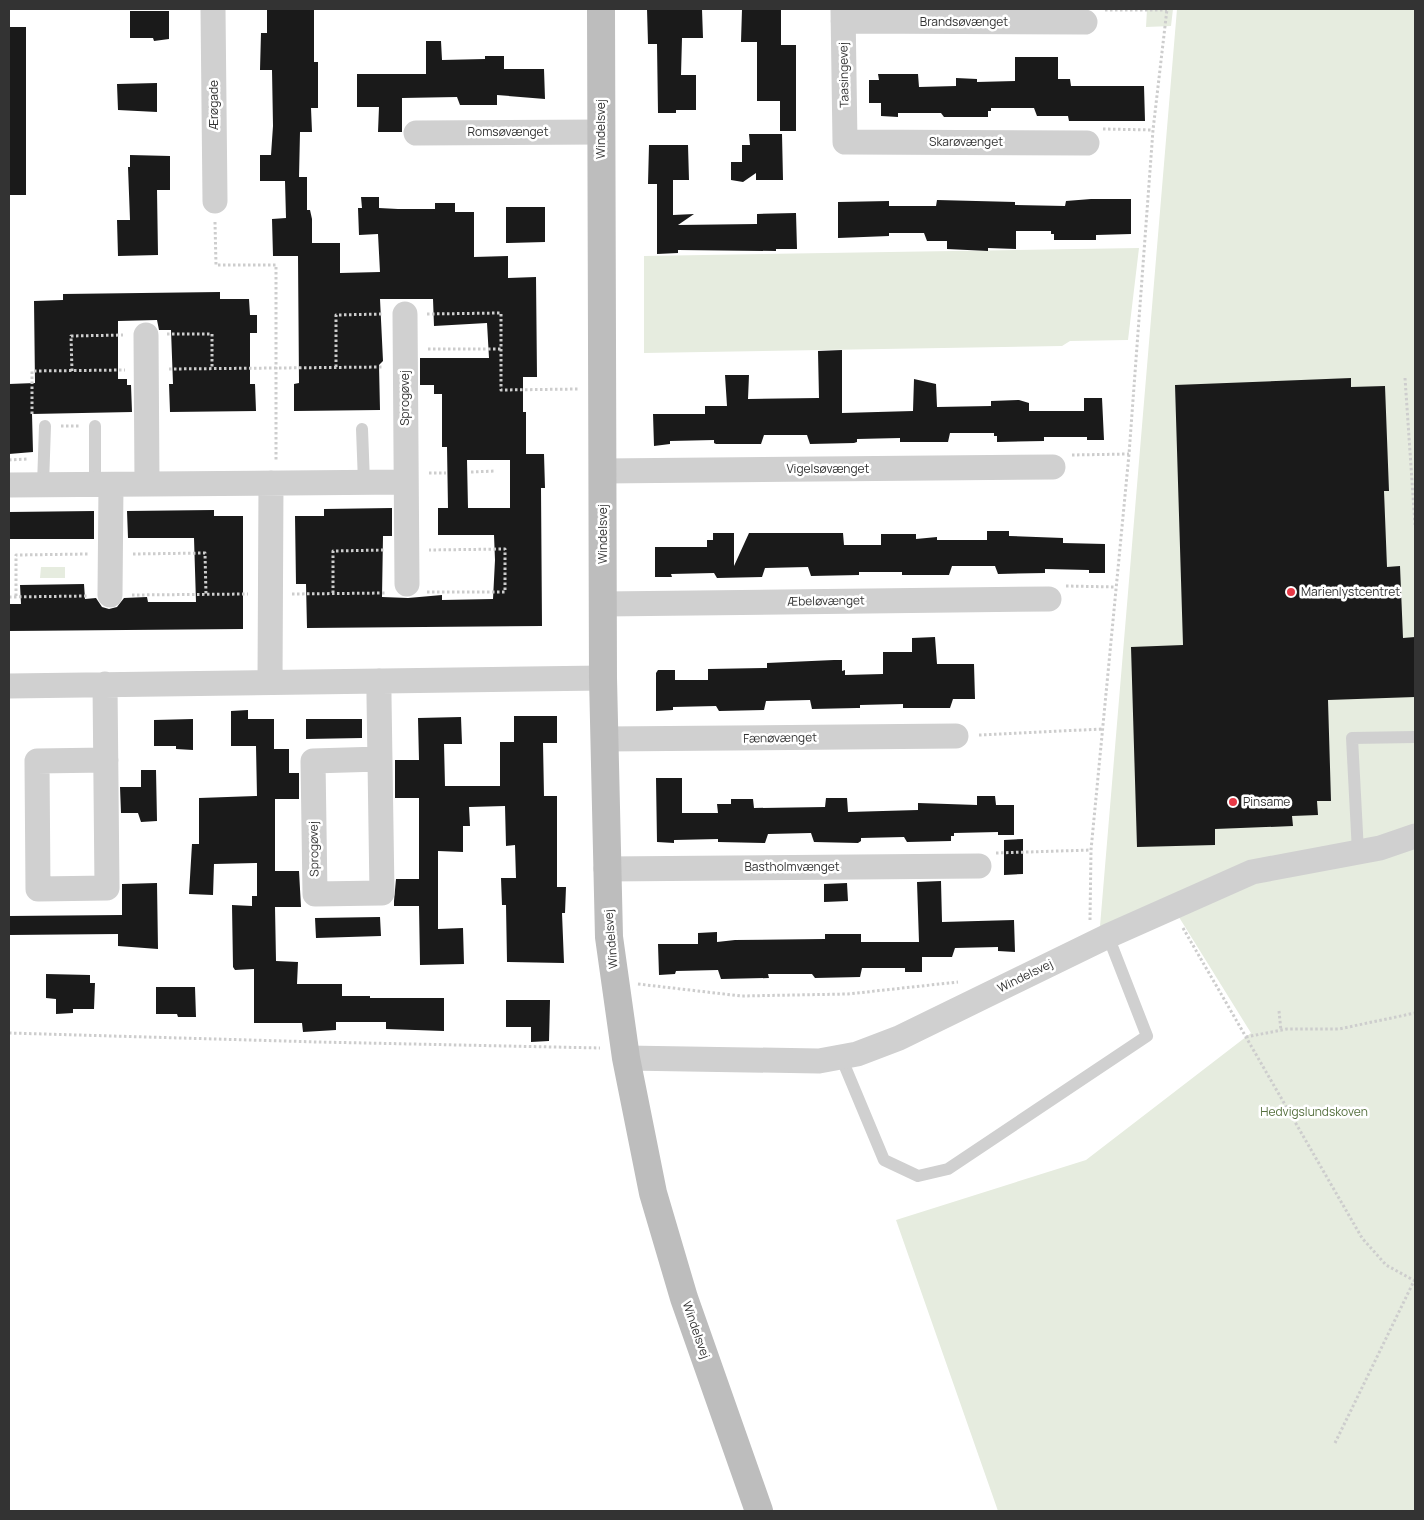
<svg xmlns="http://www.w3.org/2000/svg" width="1424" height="1520" viewBox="0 0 1424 1520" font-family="Manrope,sans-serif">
<rect width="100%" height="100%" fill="#fff"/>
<path fill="#e6ecdf" d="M 1147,9 L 1173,9 L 1171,26 L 1146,27 Z
M 1177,9 L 1415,9 L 1415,1511 L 998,1511 L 896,1220 L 1086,1160 L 1251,1033 L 1177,914 L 1098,950 Z
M 1139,248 L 1128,340 L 1070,341 L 1062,346 L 644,353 L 644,256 Z
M 41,567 L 65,567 L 65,578 L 40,578 Z"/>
<path fill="#1a1a1a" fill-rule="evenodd" d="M 314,9 L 314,62 L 318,62 L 318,108 L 311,108 L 312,132 L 300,132 L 299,177 L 307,177 L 307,210 L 310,210 L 312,219 L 312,243 L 340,243 L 340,273 L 380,272 L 378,234 L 359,235 L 358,208 L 362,208 L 361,197 L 379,197 L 379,208 L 398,209 L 435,209 L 435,203 L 455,203 L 455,212 L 474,212 L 474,257 L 508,256 L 508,278 L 536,277 L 537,377 L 523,377 L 523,412 L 526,412 L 526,454 L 544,454 L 545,488 L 541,488 L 542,626 L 307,628 L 306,584 L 296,584 L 295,516 L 324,516 L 324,509 L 392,508 L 392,536 L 383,536 L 382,597 L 408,598 L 442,595 L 442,600 L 493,599 L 495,560 L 494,535 L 438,535 L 438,508 L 448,508 L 447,447 L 442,447 L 442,394 L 434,394 L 434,385 L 420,385 L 420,358 L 489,358 L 487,323 L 434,326 L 433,299 L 380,299 L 383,361 L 379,365 L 380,410 L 294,411 L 294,384 L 299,383 L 298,256 L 273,256 L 272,219 L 286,218 L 285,181 L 260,181 L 260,155 L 271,155 L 273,126 L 272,70 L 260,70 L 261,33 L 267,33 L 267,10 ZM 467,460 L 510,460 L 510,508 L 468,508 Z
M 647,9 L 702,9 L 703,38 L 682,38 L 681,75 L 696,75 L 696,110 L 676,110 L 676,113 L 658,113 L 657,44 L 648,44 Z
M 742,9 L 781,9 L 781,45 L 796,45 L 796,131 L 780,131 L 780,101 L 757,101 L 757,42 L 741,42 Z
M 130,11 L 169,11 L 169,39 L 154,41 L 153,38 L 130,38 Z
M 9,27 L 26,27 L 26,195 L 9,195 Z
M 426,41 L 441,41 L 442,60 L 485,59 L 485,56 L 504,56 L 504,69 L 544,69 L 545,99 L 497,95 L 497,105 L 460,105 L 457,97 L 402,98 L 402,132 L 378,132 L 379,107 L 357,107 L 357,74 L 426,74 Z
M 1015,57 L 1058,57 L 1058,79 L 1070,79 L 1071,86 L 1144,86 L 1145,121 L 1069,121 L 1068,116 L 1037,116 L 1034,108 L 991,108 L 991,111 L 988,111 L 988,117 L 944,117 L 941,113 L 898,113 L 898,117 L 881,116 L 881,103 L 869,103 L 869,80 L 879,80 L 878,74 L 918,74 L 919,87 L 956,86 L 956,78 L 977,79 L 977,82 L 1015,81 Z
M 157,83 L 157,112 L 118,110 L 117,84 Z
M 749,134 L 782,134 L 783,180 L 756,180 L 756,173 L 743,182 L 731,180 L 731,162 L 742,162 L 742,145 L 750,145 Z
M 649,145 L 688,145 L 689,180 L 673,180 L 673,215 L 694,214 L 678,225 L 757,224 L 757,214 L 796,213 L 797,249 L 776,249 L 776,251 L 678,250 L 678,253 L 657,254 L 657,184 L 648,184 Z
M 130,155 L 170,156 L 170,190 L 157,190 L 158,255 L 118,256 L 117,220 L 130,220 L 128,167 L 130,167 Z
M 1091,199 L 1131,199 L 1131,234 L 1096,235 L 1096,240 L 1054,240 L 1054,234 L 1051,234 L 1051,231 L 1016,231 L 1016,249 L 988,248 L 988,251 L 947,249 L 947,241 L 927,241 L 924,233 L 889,233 L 889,236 L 838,238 L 838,202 L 889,201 L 889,206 L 936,206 L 937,200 L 1015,202 L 1015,205 L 1065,206 L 1066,201 Z
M 506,207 L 545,207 L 545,242 L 506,243 Z
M 220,292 L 220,299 L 249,299 L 250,315 L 257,315 L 257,333 L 250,333 L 250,384 L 255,384 L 256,411 L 170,412 L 169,384 L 173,384 L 171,330 L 159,330 L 157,320 L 118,321 L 118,379 L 127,379 L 127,385 L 131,385 L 132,412 L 32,414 L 33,452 L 9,454 L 9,384 L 35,383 L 34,301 L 63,300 L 63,294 Z
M 842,350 L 842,413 L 913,411 L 914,379 L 936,384 L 937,407 L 991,406 L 991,401 L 1019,400 L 1029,403 L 1029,411 L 1084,411 L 1084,398 L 1102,398 L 1104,440 L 1087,440 L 1087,437 L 1044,437 L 1044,441 L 997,442 L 997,436 L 994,436 L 994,433 L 950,433 L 948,442 L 900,442 L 900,438 L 857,439 L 857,442 L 854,443 L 810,444 L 807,435 L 764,435 L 761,444 L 716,444 L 714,443 L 714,440 L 670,441 L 670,444 L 654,446 L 653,414 L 705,414 L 705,406 L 727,406 L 725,375 L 749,375 L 748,399 L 819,398 L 818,351 Z
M 1351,378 L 1351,387 L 1385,386 L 1389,491 L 1384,491 L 1387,567 L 1400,566 L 1403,638 L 1415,637 L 1415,697 L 1328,700 L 1331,801 L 1317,801 L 1318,815 L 1292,816 L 1293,826 L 1215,829 L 1215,845 L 1137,847 L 1131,647 L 1183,645 L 1175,385 Z
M 214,510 L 214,516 L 243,516 L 243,629 L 9,631 L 9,604 L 21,604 L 20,585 L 84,584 L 85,599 L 96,598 L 102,607 L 109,609 L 117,607 L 124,598 L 147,597 L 148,602 L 196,602 L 194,538 L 128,538 L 127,511 Z
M 94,511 L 94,539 L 9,539 L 9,512 Z
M 987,531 L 1009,531 L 1009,536 L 1063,538 L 1063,543 L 1105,544 L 1105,573 L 1089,573 L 1089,570 L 1045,569 L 1045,573 L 998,574 L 995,566 L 952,566 L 949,575 L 902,575 L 902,572 L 859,572 L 859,575 L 811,576 L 808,567 L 765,568 L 762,577 L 717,578 L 714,573 L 671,574 L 672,577 L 655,577 L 655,547 L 707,547 L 707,540 L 713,540 L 713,533 L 734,533 L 734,566 L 749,533 L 843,533 L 844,545 L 881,545 L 881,534 L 916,534 L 916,539 L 937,537 L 937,540 L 987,540 Z
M 935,637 L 937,664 L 974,664 L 975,699 L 953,699 L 950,708 L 903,708 L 903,704 L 860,705 L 860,708 L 857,708 L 812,709 L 810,700 L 766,701 L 764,710 L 719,711 L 716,706 L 673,707 L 673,710 L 656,711 L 656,673 L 658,670 L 675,670 L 675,680 L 708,680 L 708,669 L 767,668 L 767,663 L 834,660 L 842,660 L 842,671 L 845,670 L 845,675 L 883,674 L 883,652 L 912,652 L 912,638 Z
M 248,710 L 248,719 L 274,719 L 274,749 L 289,749 L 289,773 L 299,773 L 299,799 L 275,799 L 275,871 L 299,871 L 301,907 L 275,907 L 276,961 L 298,962 L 297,984 L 342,984 L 342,996 L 370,996 L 370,998 L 444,998 L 444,1031 L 386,1029 L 386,1022 L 336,1022 L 336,1030 L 303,1032 L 302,1023 L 254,1023 L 254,969 L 235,970 L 233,967 L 232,905 L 252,906 L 252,896 L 257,896 L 257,863 L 214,864 L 213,895 L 189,894 L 192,844 L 199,844 L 199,798 L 257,796 L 256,746 L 231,746 L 231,711 Z
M 514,716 L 557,716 L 557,743 L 543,743 L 544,796 L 557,796 L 557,887 L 566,887 L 565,913 L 562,913 L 564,963 L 507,962 L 506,905 L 502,905 L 501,878 L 516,878 L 515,845 L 506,846 L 505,806 L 469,807 L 470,826 L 463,826 L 463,852 L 438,851 L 438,929 L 463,928 L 464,964 L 420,965 L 419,906 L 394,906 L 394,901 L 396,879 L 419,879 L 419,798 L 395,798 L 395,760 L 419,760 L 418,718 L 461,717 L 462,744 L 444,744 L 445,786 L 500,786 L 500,742 L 514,742 Z
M 193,719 L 193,750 L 176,749 L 176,746 L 154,746 L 154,720 Z
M 306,719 L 362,719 L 362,738 L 306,739 Z
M 141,770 L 156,770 L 157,821 L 141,822 L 138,813 L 121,813 L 120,787 L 141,787 Z
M 656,778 L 682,778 L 682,813 L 718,813 L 717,804 L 731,804 L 731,799 L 753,799 L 754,808 L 825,807 L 826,798 L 847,798 L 848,812 L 918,810 L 918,803 L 977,805 L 977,796 L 995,796 L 996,805 L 1014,805 L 1014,835 L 998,835 L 998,832 L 954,833 L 954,836 L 951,836 L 951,841 L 907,842 L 904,837 L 861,838 L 861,841 L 858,843 L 814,842 L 811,833 L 768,834 L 765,843 L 718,842 L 718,839 L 674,840 L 674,843 L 657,842 Z
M 1023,839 L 1023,874 L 1004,875 L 1004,840 Z
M 941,881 L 942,922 L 1014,920 L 1015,952 L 998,951 L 998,947 L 955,948 L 952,957 L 922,957 L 922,972 L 905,972 L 905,968 L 862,968 L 860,977 L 815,978 L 812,974 L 768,974 L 769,978 L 721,979 L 718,970 L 676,971 L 675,974 L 659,975 L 658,944 L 698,944 L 698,933 L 717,932 L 717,942 L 735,940 L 825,939 L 825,934 L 861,934 L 861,942 L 919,942 L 917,882 Z
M 157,883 L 158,949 L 118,946 L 118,934 L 9,935 L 9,916 L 122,915 L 122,884 Z
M 847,883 L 848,901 L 824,902 L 824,884 Z
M 380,917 L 381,936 L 316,938 L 315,918 Z
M 46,974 L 90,975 L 90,983 L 95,983 L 94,1009 L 73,1009 L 73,1013 L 56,1014 L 56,999 L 46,998 Z
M 156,987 L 195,987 L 196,1017 L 178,1017 L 177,1014 L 156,1014 Z
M 506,1000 L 550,1000 L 549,1041 L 531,1042 L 531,1027 L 506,1027 Z"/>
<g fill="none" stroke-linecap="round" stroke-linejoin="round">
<path stroke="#cdcdcd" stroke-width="3" stroke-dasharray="2.5 2.5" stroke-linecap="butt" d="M 1105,10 L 1167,10
M 1103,129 L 1153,130
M 215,222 L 216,265 L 276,265 L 276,461
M 427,314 L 501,313 L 501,390 L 579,389
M 167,334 L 212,334 L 212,369
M 428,349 L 501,349
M 336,367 L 336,315 L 383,314
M 169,369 L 383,367
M 72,371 L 71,336 L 123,335
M 1405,378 L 1415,525
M 32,414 L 32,371 L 125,370
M 61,426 L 79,426
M 1072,455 L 1129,454
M 9,460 L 27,459
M 471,472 L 496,471
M 429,473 L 446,473
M 133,554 L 205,553 L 206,595
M 1066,586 L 1116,587
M 427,592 L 505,592 L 505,549 L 429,550
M 333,593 L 333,551 L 385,550
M 292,594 L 386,593
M 132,595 L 248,594
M 16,596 L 16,555 L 89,554
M 9,597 L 88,596
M 979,735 L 1102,729
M 996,853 L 1091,850
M 1090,920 L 1091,850 L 1129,454 L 1153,130 L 1167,9
M 1183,928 L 1362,1238 L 1386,1265 L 1415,1281
M 638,984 L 741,996 L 848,994 L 958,982
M 1279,1011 L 1281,1031
M 9,1033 L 318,1042 L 600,1048
M 1246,1037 L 1287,1029 L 1339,1029 L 1415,1013
M 1335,1443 L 1414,1281"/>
<path stroke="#d0d0d0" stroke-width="12" d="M 95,426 L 95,485
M 362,429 L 364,482
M 43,485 L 45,426
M 1358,852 L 1352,738 L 1415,737
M 841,1057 L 884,1160 L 918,1176 L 948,1169 L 1147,1036 L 1108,936"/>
<path stroke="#d0d0d0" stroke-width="25" d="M 213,9 L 215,201
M 843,9 L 845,142 L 1087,143
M 843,21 L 1085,22
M 416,133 L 601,132
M 405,314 L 407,584
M 146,335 L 147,483
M 603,471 L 1053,467
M 9,485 L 406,482
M 110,595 L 111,485
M 603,604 L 1049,599
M 379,681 L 379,697 L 382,893 L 315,894 L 313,761 L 380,759
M 270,682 L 271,483
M 105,684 L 107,888 L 38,889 L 37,761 L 106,760
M 9,686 L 603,678
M 605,739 L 956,736
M 606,869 L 979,866
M 626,1058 L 819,1061 L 857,1054 L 899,1038 L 1108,936 L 1252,872 L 1380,848 L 1415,836"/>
<path stroke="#bdbdbd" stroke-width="28" d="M 601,9 L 603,678 L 609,937 L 626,1058 L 653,1193 L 684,1298 L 759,1511"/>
</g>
<g fill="#e63946" stroke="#fff" stroke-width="2">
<circle cx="1291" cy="592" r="5"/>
<circle cx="1233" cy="802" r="5"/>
</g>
<g text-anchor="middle" stroke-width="5" stroke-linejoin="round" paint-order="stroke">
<g font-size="12" fill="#333" stroke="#fff">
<text x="964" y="26">Brandsøvænget</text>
<text transform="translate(844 75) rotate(-91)" y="4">Taasingevej</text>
<text transform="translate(214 105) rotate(-90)" y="4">Ærøgade</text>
<text transform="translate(601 129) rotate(-90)" y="4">Windelsvej</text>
<text x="508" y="136">Romsøvænget</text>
<text x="966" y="146">Skarøvænget</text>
<text transform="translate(405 398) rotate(-90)" y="4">Sprogøvej</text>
<text x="828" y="473">Vigelsøvænget</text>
<text transform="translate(603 534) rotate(-90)" y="4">Windelsvej</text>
<text transform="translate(826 601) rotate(-1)" y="4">Æbeløvænget</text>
<text transform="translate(780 738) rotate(-1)" y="4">Fænøvænget</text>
<text transform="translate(314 849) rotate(-91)" y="4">Sprogøvej</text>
<text x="792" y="871">Bastholmvænget</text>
<text transform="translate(611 939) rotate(-95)" y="4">Windelsvej</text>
<text transform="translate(1025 976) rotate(-26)" y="4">Windelsvej</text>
<text transform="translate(696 1330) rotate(71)" y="4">Windelsvej</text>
</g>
<g font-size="12" fill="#333" stroke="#fff" text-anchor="start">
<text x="1301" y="596">Marienlystcentret</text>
<text x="1243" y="806">Pinsame</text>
</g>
<g font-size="12" fill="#56703f" stroke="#fff">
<text x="1314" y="1116">Hedvigslundskoven</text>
</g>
</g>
<rect width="1424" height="1520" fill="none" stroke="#333333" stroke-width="20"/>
</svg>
